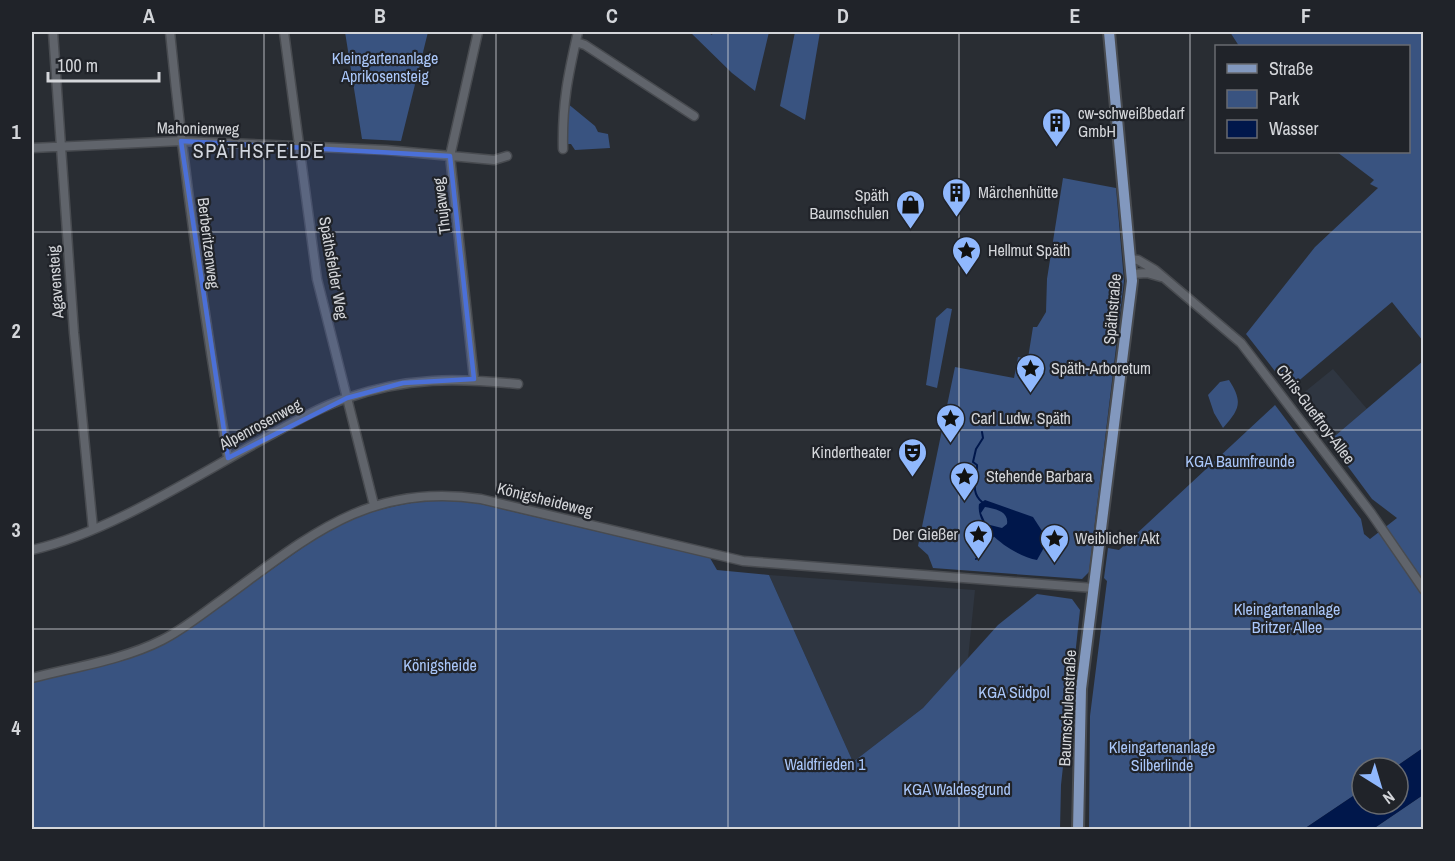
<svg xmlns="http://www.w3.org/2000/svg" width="1455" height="861" viewBox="0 0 1455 861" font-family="'Archivo Narrow',sans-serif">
<rect width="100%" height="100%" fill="#292d33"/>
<path fill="#2f3641" d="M 1333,369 L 1367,409 L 1329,441 L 1296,399 Z
M 769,575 L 975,590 L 968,659 L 923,708 L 853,762 Z"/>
<path fill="#395380" d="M 345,32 L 428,32 L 401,141 L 362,139 Z
M 690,32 L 707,32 L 712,35 L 713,32 L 769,32 L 755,91 L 732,73 Z
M 795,32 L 820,32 L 805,120 L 780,106 Z
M 1230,32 L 1423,32 L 1423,341 L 1392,302 L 1289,389 L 1246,334 L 1315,247 L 1378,188 L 1370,184 L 1374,180 L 1337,152 L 1408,152 L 1408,46 L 1239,46 Z
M 567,103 L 595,126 L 598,132 L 608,134 L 610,148 L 575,150 L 571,144 L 566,144 Z
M 1063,178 L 1116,188 L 1124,281 L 1089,572 L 1082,579 L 933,568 L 928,555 L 918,546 L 955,367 L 1014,378 L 1018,357 L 1028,358 L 1033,327 L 1037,327 L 1046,312 L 1047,279 Z
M 947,308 L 952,309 L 937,388 L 926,385 L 936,318 Z
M 1423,361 L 1423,748 L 1394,768 L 1362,768 L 1362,790 L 1304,829 L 1089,830 L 1090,716 L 1107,581 L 1104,578 L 1108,548 L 1119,550 L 1275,405 L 1361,519 L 1364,534 L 1370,539 L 1397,518 L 1372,499 L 1329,441 Z
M 1229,380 C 1243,402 1240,409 1223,428 L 1214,413 L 1208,395 L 1220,382 Z
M 438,500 L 468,501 L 710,558 L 717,570 L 769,575 L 853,762 L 923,708 L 998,625 L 1037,594 L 1072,599 L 1080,610 L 1061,785 L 1060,829 L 32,830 L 32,683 L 132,656 L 173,639 L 322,534 C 359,513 396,503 438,500 Z
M 1423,795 L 1423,829 L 1373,829 Z"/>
<path fill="#00174b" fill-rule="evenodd" d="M 985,500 L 1033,517 L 1044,534 L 1046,544 L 1037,560 C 1015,556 975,530 979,504 ZM 985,507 C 995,509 1009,511 1007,524 L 1002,528 L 986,524 L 981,513 Z
M 1423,748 L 1423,795 L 1373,829 L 1304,829 L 1362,790 L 1362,804 L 1398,804 L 1398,768 L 1394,768 Z"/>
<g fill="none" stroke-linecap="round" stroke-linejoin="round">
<path stroke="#00174b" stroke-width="2" d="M 982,502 C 969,491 978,479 977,465 L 973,462 L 976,449 L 983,438 L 982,432
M 976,559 L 994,535"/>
<defs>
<path id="minor" d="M 53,32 L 74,333 L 93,529
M 170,32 C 184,175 204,316 228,458
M 284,32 L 317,279 L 374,505
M 576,42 L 585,45 L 694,116
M 32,148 L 181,141 L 386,150 L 494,160 L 507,156
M 563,149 C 562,104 568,75 578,32
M 1131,259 L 1138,260 L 1155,270 L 1241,343 L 1371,513 L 1424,590
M 1132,274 L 1147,273 L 1161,277
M 474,379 L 450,156 L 478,32
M 32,550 C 111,532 197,475 269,436 C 294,422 320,407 347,398 C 408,377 456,378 518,384
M 32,678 C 74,667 123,660 162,640 C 184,629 203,613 223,599 C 308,537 368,482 481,499 L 743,561 L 1094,588"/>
<path id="major" d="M 1078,830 L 1081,689 L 1132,281 L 1109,32"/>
</defs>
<use href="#minor" stroke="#484b50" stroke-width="11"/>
<use href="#major" stroke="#484b50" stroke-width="14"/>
<use href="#minor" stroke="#60646b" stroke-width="8"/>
<use href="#major" stroke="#8298be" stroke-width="10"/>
</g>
<path fill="#4b70d8" fill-opacity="0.2" stroke="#4b70d8" stroke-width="4.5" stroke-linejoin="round" d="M 181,141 L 450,156 L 474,379 L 403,383 L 347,398 L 228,458 Z"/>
<path fill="none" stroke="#d4d6da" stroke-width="1.5" stroke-opacity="0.55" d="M 264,32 L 264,830M 496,32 L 496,830M 728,32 L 728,830M 959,32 L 959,830M 1190,32 L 1190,830M 32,232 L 1424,232M 32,430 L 1424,430M 32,629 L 1424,629"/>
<defs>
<symbol id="building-pin" viewBox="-11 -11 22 30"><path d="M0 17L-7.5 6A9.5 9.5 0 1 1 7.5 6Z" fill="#90b8fd" stroke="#202329"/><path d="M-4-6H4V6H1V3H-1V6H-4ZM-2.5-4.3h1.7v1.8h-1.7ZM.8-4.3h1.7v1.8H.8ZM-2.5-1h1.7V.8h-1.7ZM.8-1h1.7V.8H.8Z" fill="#111"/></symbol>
<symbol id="shop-pin" viewBox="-11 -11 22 30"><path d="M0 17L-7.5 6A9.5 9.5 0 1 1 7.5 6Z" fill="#90b8fd" stroke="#202329"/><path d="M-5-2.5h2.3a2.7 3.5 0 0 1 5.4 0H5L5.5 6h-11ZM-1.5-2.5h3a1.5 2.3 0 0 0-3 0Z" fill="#111"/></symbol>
<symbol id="sight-pin" viewBox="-11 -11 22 30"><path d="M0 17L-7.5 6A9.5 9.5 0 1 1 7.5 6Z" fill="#90b8fd" stroke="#202329"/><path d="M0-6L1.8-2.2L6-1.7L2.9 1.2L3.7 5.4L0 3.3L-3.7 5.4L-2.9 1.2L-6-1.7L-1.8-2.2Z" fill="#111"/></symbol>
<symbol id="theatre-pin" viewBox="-11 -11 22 30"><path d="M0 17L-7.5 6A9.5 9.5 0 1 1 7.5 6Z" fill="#90b8fd" stroke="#202329"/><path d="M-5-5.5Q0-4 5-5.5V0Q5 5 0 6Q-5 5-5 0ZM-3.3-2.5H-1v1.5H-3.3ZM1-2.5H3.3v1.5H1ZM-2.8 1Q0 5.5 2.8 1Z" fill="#111"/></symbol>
</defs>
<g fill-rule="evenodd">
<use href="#building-pin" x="1040" y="106" width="33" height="45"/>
<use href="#building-pin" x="940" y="176" width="33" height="45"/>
<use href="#shop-pin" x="894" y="188" width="33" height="45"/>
<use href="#sight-pin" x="950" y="234" width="33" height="45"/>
<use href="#sight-pin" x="1014" y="352" width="33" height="45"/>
<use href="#sight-pin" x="934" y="402" width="33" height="45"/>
<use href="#theatre-pin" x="896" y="436" width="33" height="45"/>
<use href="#sight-pin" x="948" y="460" width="33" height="45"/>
<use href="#sight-pin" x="962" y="518" width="33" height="45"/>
<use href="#sight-pin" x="1038" y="522" width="33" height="45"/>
</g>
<g text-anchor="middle" stroke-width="4.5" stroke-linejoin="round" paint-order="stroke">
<g font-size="16" fill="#aac7fa" stroke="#202329">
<text x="385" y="64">Kleingartenanlage<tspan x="385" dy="18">Aprikosensteig</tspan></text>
<text x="1240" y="467">KGA Baumfreunde</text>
<text x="1287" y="615">Kleingartenanlage<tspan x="1287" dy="18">Britzer Allee</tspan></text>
<text x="440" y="671">Königsheide</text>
<text x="1014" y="698">KGA Südpol</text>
<text x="1162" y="753">Kleingartenanlage<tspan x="1162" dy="18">Silberlinde</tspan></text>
<text x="825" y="770">Waldfrieden 1</text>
<text x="957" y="795">KGA Waldesgrund</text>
</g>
<g font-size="16" fill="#d4d6da" stroke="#202329" text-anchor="start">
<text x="1078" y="119">cw-schweißbedarf<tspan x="1078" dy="18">GmbH</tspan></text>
<text x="978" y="198">Märchenhütte</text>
<text x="889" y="201" text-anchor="end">Späth<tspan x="889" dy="18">Baumschulen</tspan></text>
<text x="988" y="256">Hellmut Späth</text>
<text x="1051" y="374">Späth-Arboretum</text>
<text x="971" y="424">Carl Ludw. Späth</text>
<text x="891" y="458" text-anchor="end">Kindertheater</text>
<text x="986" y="482">Stehende Barbara</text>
<text x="958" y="540" text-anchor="end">Der Gießer</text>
<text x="1075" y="544">Weiblicher Akt</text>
</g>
<g font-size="16" fill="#d4d6da" stroke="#202329">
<text transform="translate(198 128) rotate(1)" y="6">Mahonienweg</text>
<text transform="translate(441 206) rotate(-97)" y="6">Thujaweg</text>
<text transform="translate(209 243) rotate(83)" y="6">Berberitzenweg</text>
<text transform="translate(334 268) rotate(80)" y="6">Späthsfelder Weg</text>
<text transform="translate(55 282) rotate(-94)" y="6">Agavensteig</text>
<text transform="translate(1112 309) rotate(-85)" y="6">Späthstraße</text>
<text transform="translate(1316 414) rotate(53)" y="6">Chris-Gueffroy-Allee</text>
<text transform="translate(260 424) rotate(-28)" y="6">Alpenrosenweg</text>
<text transform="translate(545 499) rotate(14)" y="6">Königsheideweg</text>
<text transform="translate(1067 708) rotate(-87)" y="6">Baumschulenstraße</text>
</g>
<g font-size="20" letter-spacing="1.5" fill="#d2d7df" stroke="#202329">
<text x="259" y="158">SPÄTHSFELDE</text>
</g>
</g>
<rect width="1455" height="861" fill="none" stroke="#202329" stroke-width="66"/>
<rect x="1215" y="45" width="195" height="108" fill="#202329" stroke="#686b70" stroke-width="1.5"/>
<rect x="1227" y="64" width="30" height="9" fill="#8298be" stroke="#686b70" stroke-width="1.5"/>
<text x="1269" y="75" font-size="18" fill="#d4d6da">Straße</text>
<rect x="1227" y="90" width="30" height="18" fill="#395380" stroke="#686b70" stroke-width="1.5"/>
<text x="1269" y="105" font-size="18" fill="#d4d6da">Park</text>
<rect x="1227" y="120" width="30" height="18" fill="#00174b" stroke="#686b70" stroke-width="1.5"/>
<text x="1269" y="135" font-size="18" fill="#d4d6da">Wasser</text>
<g transform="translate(1380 786) rotate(143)"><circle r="28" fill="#202329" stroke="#686b70" stroke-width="1.5"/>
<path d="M0-4.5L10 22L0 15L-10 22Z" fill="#90b8fd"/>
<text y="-9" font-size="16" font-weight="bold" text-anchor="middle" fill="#d4d6da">N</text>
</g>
<path d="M48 72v9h111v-9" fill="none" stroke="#d4d6da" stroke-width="3"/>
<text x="57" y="72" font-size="18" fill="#d4d6da" stroke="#202329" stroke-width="4.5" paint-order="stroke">100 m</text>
<rect x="33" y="33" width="1389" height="795" fill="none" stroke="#d4d6da" stroke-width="2"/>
<g font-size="20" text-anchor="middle" font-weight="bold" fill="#d4d6da">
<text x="149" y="23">A</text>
<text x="380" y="23">B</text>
<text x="612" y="23">C</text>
<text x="843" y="23">D</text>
<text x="1075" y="23">E</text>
<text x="1306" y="23">F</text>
<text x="16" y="139">1</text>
<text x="16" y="338">2</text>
<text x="16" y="537">3</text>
<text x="16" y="735">4</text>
</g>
</svg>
